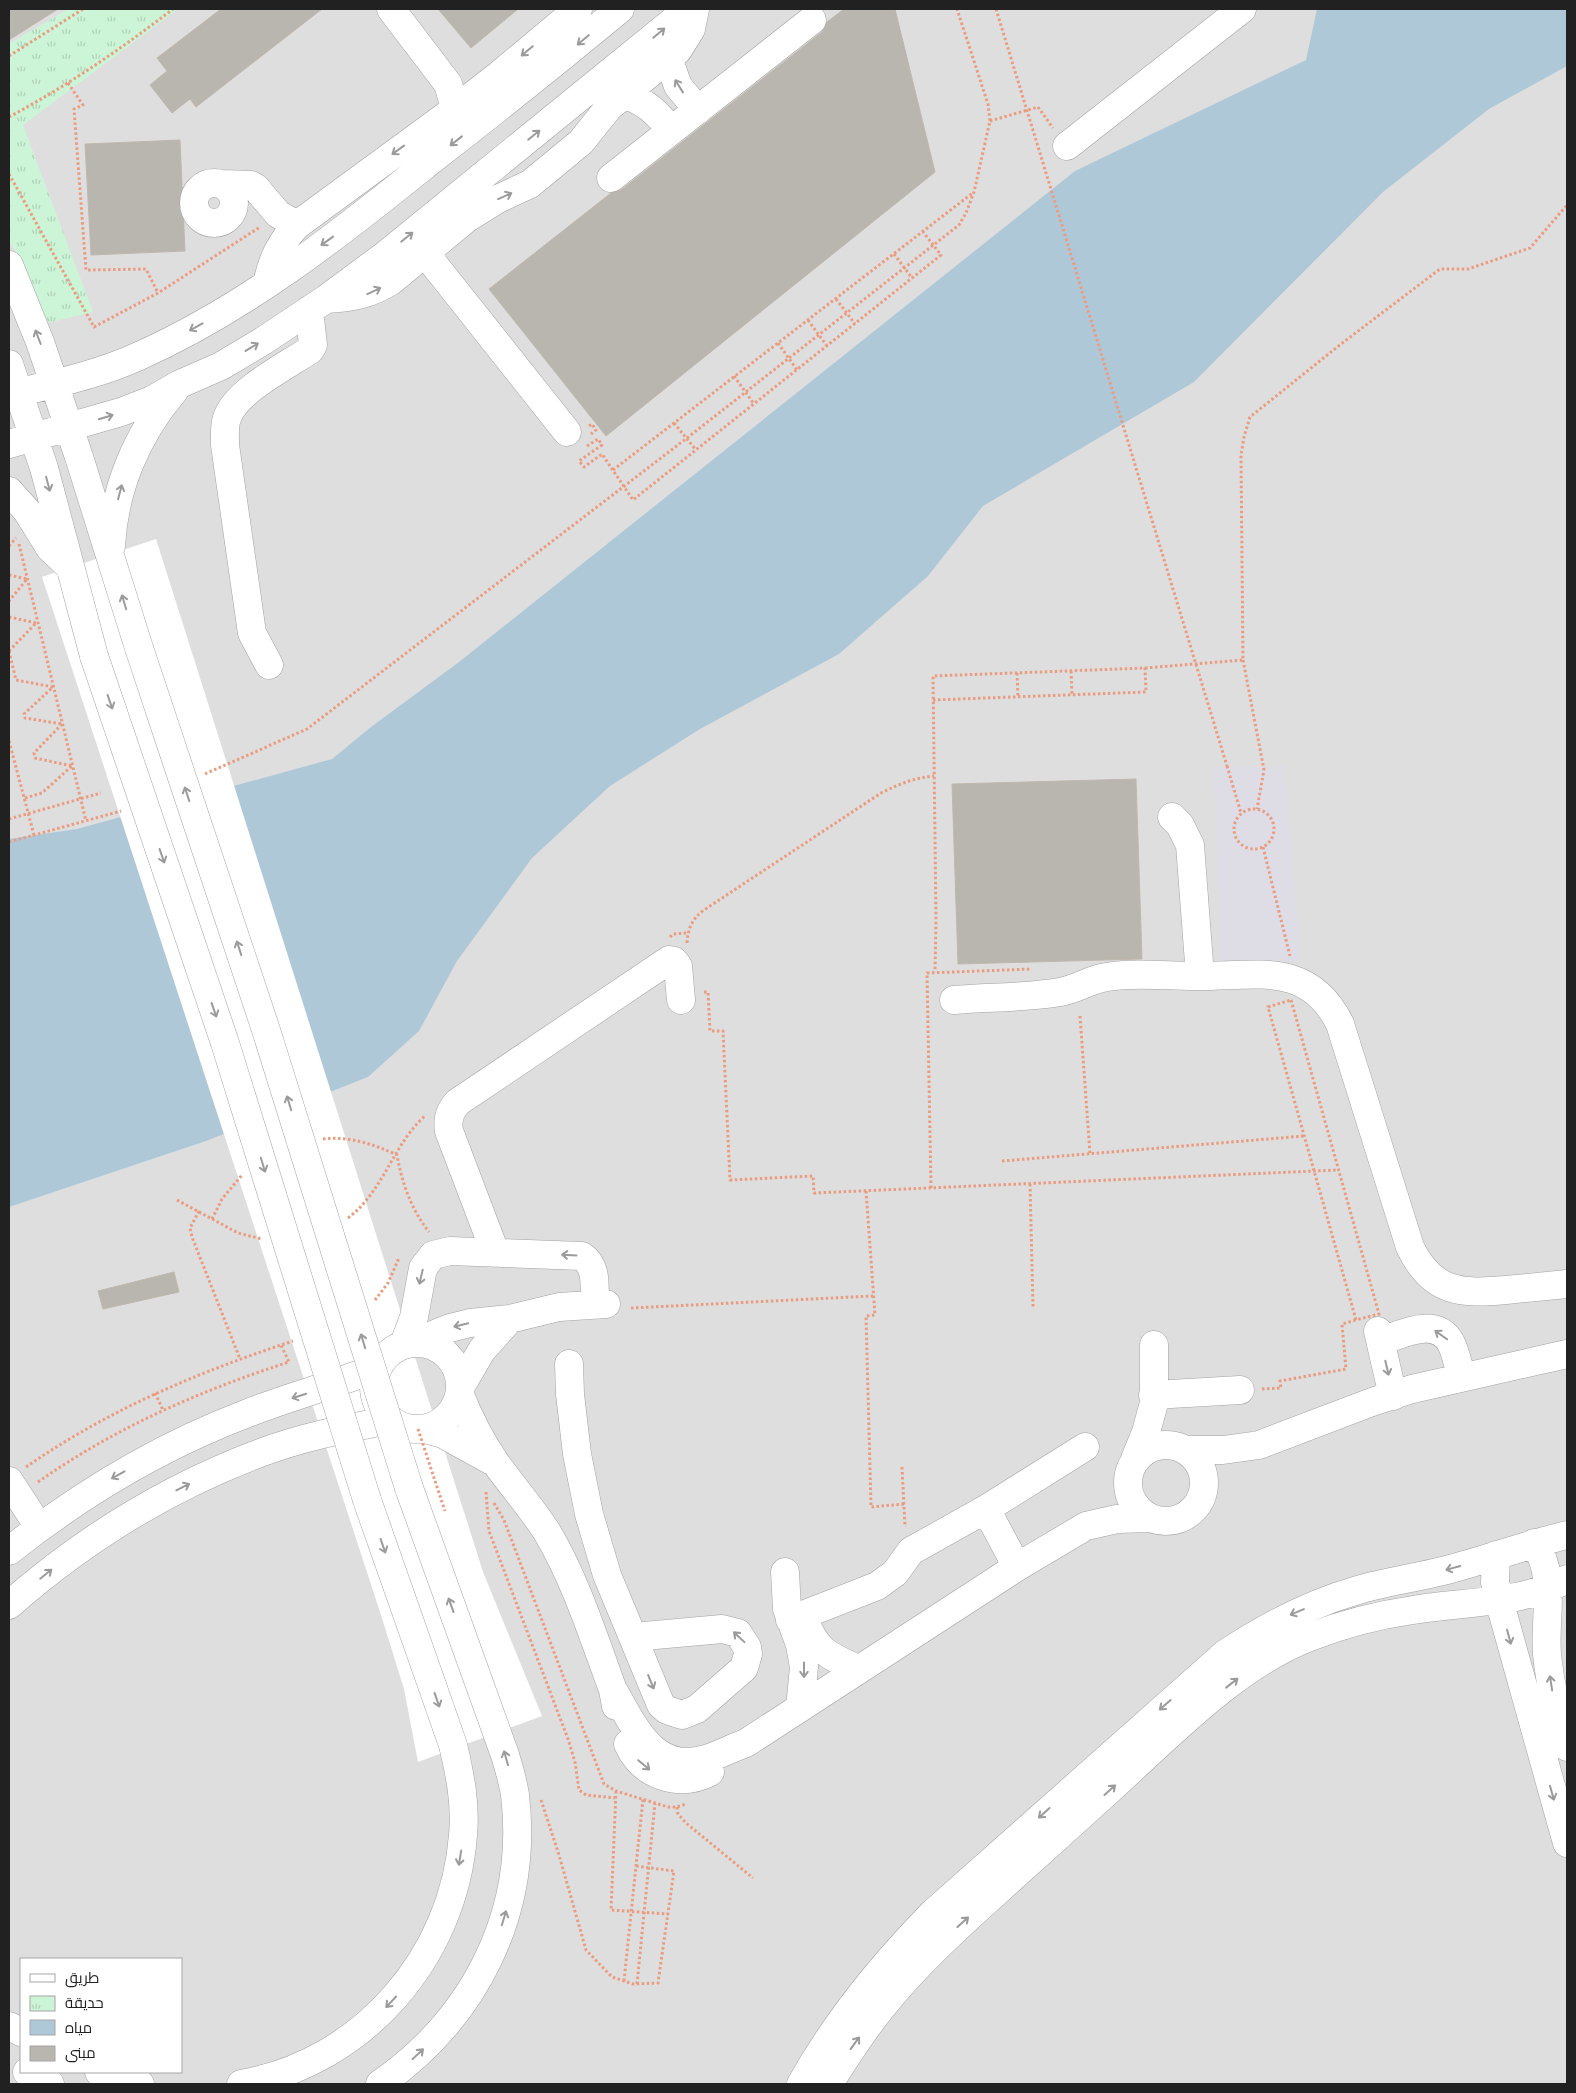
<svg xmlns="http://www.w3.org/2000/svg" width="1576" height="2093" viewBox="0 0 1576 2093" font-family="Inter,Cairo,sans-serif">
<defs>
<pattern id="park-tufts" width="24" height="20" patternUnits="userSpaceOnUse" patternTransform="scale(1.25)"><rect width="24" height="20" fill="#ccf4d6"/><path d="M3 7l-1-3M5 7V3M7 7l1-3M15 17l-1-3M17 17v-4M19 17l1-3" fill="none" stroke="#afd1b7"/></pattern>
</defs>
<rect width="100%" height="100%" fill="#f0efe9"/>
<path fill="#dfdede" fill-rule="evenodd" d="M 9,9 L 1567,9 L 1567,2084 L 9,2084 ZM 21,1959 L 181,1959 L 181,2072 L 21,2072 Z"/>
<path fill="url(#park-tufts)" d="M 68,9 L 178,9 L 23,125 L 93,312 L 47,323 L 16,252 L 9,241 L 9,44 Z"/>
<path fill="#dedde6" d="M 1284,766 L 1301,961 L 1221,965 L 1214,767 Z"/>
<path fill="#afc8d8" d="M 1317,9 L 1567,9 L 1567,66 L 1489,109 L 1383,192 L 1194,382 L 983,506 L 928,576 L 839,654 L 700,729 L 610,786 L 532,858 L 457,961 L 419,1031 L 368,1077 L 206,1141 L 9,1207 L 9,839 L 77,829 L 332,759 L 371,727 L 459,662 L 1075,171 L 1306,60 Z"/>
<path fill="#fff" d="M 156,539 L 483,1572 L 542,1716 L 418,1762 L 404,1689 L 380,1612 L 42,577 Z"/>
<path fill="#b9b5af" stroke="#c0b8ad" d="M 9,9 L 58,9 L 9,40 Z
M 221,9 L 322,9 L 196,107 L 190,99 L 172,113 L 150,85 L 167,71 L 157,58 Z
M 438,9 L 518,9 L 471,48 Z
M 844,9 L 895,9 L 935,172 L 606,436 L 489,289 L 611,193 L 621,190 L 822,32 L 827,22 Z
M 180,140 L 185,251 L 91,255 L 85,144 Z
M 1136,779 L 1142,959 L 958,964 L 952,784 Z
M 174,1272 L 179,1292 L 103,1309 L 98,1291 Z"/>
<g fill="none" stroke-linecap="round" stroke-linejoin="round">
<defs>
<path id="minor" d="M 391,9 L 448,84 L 453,101 L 454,110
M 668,58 L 678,86 L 698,110
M 625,95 C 646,102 658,113 671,131
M 1067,146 L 1242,9
M 611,178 L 812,20
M194 203a20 20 0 1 1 40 0a20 20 0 1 1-40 0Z
M 221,184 L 251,185 L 256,188 L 278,214 L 297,225
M 425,253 L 567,432
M 9,265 L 40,342 L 79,457 L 139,648
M 267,284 C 272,260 280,243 297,225 L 454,110 L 499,75 L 578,9
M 326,299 C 352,298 370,294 391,281 L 466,219 L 498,199 L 530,184 L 581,142 L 609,107 L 678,50 L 691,29 L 695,9
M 9,364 L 44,468 L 94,656
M 9,395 C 52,384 98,375 139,356 C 244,309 336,237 425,165 C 491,114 556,62 620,9
M 9,444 L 121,412 L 152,400 L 180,384 L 221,366 L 263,341 L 326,299 L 384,256 L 688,9
M 9,491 L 27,511 L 50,548 L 70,567
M 111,546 C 114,489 137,434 174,391
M 269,665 L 252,633 L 225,445 C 225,436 224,426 227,418 C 236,391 286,366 310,350 L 313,345 L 309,310
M 1172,817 L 1180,825 L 1190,845 L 1200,976
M 954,1000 C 989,997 1025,998 1060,992 C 1076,990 1090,979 1107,977 C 1135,972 1166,976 1194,976 C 1254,977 1308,959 1340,1024 L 1410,1247 C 1432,1293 1461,1294 1506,1290 C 1527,1288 1547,1286 1567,1284
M 495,1252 L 449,1131 C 447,1119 450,1110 458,1102 L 669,960 L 674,961 L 678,966 L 681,1000
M 1378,1331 L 1393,1396
M 1381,1341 C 1402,1334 1436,1316 1451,1343 C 1456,1353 1458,1366 1462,1377
M374 1386a43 43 0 1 1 86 0a43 43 0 1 1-86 0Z
M 413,1343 L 450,1328 L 470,1323 L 510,1319 L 559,1307 L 606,1304
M 404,1344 L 414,1317 L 423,1268 L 433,1255 L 450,1251 L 582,1256 C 598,1267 594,1287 595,1304
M 569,1364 L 570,1394 L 577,1454 L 589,1514 L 607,1575 L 661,1705 L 667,1710 L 682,1715 L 697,1709 L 744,1668 L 748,1654 L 747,1647 L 738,1633 L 722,1629 L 633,1637
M 461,1386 L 482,1350 L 510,1319
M 460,1395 C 469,1418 481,1441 495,1462 C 512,1486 531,1507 547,1532 C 576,1581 593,1636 613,1690 L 616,1706
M 1153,1395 L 1240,1390
M 425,1429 L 443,1434 L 492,1461
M1128 1483a38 38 0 1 1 76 0a38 38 0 1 1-76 0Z
M 1187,1450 L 1223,1450 L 1259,1445 L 1372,1402 L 1412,1389 L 1567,1354
M 1135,1459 L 1146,1432 L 1154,1403 L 1154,1345
M 9,1481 L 39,1527
M 986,1509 L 1017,1567
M 1534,1543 C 1557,1574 1544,1618 1547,1654 C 1550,1686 1558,1717 1567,1747
M 9,1551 C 82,1493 161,1446 248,1413 C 291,1396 335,1385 378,1367
M 1496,1555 L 1495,1582 L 1499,1600 L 1567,1843
M 785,1572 L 787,1609 L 800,1645 L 804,1667 L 800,1708
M 9,1605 C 83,1540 167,1488 260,1453 C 302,1437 345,1429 389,1420
M 803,1618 C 817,1651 826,1655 858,1669
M 790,1620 L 877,1586 L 895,1573 L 911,1551 L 986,1509 L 1085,1447
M 613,1690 C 634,1725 653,1775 706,1759 C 719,1755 732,1748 746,1743 L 1017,1567 L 1086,1526 L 1117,1519 L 1150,1518
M 628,1744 C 642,1776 679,1788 710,1772
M 9,2026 L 21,2032
M 27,2072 L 50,2084
M 99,2072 L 140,2084
M 241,2084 C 363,2063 454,1957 463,1835 C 466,1804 460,1775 453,1745 L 367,1500
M 380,2084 C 475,2018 529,1912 515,1795 C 513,1782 509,1768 505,1755 L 409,1488
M 801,2084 C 837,2020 882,1965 933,1913 L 1225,1654 C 1267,1626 1309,1604 1358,1590 C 1389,1581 1422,1577 1454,1568 C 1492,1558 1529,1544 1567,1535
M 829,2084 C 845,2058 862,2032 882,2007 C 915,1966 954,1930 993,1895 C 1031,1861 1069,1826 1107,1792 C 1167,1738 1234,1666 1310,1637 C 1343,1624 1378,1615 1413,1610 C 1465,1601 1520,1605 1567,1579"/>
</defs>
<use href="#minor" stroke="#a2a2a2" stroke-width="29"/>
<path stroke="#ea9c80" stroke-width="3" stroke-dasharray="2.5 2.5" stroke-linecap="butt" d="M 9,56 L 83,9
M 68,83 L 83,105 L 74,109 L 86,270 L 146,269 L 158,293
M 9,117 C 67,86 121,49 173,9
M 990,121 L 1038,107 L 1053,128
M 9,174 L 94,327 L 158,293 L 260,227
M 894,254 L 912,278
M 836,299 L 855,324
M 808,320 L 827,346
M 778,343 L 797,370
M 734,376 L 754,404
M 674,423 L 696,450
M 589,426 L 592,424 L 596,430 L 591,434
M 587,446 L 598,439 L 602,445 L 579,461 L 584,467 L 602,454 L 633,500 L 941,255 L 923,232
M 613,470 L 974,192
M 19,544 L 86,821
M 9,546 L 16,538
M 9,575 L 27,579 L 9,601
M 9,617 L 36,623
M 9,651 L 16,680 L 53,687 L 24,714 L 25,718 L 62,724
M 9,651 L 36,623
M 1243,660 L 1264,770 L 1257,809
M 1145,668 L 1243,660 L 1241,455 L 1244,437 L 1250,417 L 1341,344 L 1440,269 L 1468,269 L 1530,248 L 1567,205
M 1071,671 L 1072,694
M 1017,673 L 1018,697
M 933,700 L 1146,692 L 1145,668 L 933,676 L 936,920 L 935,972
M 62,724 L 34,753 L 35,758 L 72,766
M 9,741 L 34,835
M 1227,766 L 1241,813
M 205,774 L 307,729 L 687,438 L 959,225 L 966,213 L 974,192 L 990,121 L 988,104 L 957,9
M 25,798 L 42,793 L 72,766
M1234 829a20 20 0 1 1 40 0a20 20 0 1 1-40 0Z
M 9,819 L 101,793
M 9,842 L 121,811
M 1263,847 L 1290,956
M 670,937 L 673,934 L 688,933
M 687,943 C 688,928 692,919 704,910 L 881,793 C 899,784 914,778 934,776
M 704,992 L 708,992 L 710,1031 L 723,1031 L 730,1180 L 813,1176 L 814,1193 L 1338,1170
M 1291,1000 L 1379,1314 L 1356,1320 L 1268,1007 Z
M 1080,1016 L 1090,1154
M 323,1139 C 350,1136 373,1144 397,1155 C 402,1183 411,1209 429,1232
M 1002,1161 L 1304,1136
M 1030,1184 L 1033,1307
M 931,1188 L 927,973 L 1031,969
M 866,1191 L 875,1315 L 866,1316 L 871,1507 L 904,1504
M 177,1200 L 238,1233 L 262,1239
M 199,1211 L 190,1228 L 192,1237 L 240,1359
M 348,1218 C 384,1191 393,1144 425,1116
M 212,1219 L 222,1199 L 242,1175
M 375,1300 L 388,1283 L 399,1258
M 631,1308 L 873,1296
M 1262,1389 L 1281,1388 L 1280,1381 L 1346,1369 L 1342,1324 L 1356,1320
M 155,1393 L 163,1410
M 26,1467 C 110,1409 196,1373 293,1341
M 902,1467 L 905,1527
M 435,1481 L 445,1511
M 38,1482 C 115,1428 199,1391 289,1362 L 281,1345
M 486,1492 L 489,1531 L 568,1739 L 575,1762 L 579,1790 L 586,1795 L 615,1798
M 494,1503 L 504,1520 L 604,1784 L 616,1791 L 668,1807 L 677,1807 L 686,1804
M 616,1791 L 611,1910 L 668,1914
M 541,1800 L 559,1855 L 586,1950 L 612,1977 L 633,1984 L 658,1983 L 674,1871 L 636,1866
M 677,1807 L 678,1814 L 686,1823 L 753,1878
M 624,1981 L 643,1799
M 637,1984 L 655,1803"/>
<use href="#minor" stroke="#fff" stroke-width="28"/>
<defs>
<path id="minor-bridge" d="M 139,648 L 266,1030 L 409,1488
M 94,656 L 225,1043 L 367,1500"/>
</defs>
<use href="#minor-bridge" stroke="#a2a2a2" stroke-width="29" stroke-linecap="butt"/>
<path stroke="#ea9c80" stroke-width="3" stroke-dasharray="2.5 2.5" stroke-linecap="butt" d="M 996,9 L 1227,766
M 418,1429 L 435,1481"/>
<use href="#minor-bridge" stroke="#fff" stroke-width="28"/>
</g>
<defs><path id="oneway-shaft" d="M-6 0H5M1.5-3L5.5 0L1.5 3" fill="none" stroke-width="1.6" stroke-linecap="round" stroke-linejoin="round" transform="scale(1.25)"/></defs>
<g stroke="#9b9b9b">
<use href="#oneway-shaft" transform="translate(659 33) rotate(-40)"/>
<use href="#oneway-shaft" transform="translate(583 40) rotate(140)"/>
<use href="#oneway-shaft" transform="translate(527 51) rotate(140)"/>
<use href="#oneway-shaft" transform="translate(679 86) rotate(-122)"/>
<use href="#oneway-shaft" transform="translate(534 135) rotate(-39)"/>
<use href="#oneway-shaft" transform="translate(456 141) rotate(142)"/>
<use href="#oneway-shaft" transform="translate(398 150) rotate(144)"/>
<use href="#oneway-shaft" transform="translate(505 196) rotate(-24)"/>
<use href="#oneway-shaft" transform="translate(407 237) rotate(-39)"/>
<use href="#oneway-shaft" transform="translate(327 241) rotate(144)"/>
<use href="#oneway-shaft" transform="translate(374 291) rotate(-25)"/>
<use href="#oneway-shaft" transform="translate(196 327) rotate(151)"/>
<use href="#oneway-shaft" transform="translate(38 337) rotate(-111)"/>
<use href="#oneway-shaft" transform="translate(252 347) rotate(-31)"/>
<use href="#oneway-shaft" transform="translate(106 417) rotate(-17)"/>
<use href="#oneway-shaft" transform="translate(48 484) rotate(75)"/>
<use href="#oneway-shaft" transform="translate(120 492) rotate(-75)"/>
<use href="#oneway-shaft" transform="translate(124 602) rotate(-107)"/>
<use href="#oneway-shaft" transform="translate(110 702) rotate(71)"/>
<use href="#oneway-shaft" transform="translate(187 794) rotate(-108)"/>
<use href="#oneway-shaft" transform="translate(162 856) rotate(71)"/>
<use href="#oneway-shaft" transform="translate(239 948) rotate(-108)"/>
<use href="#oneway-shaft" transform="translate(214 1010) rotate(71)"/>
<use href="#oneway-shaft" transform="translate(289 1103) rotate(-107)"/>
<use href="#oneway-shaft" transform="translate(263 1165) rotate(73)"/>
<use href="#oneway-shaft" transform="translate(569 1255) rotate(-177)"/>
<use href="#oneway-shaft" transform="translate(421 1277) rotate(103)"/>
<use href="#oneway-shaft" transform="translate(461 1325) rotate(166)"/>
<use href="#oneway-shaft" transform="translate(1441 1335) rotate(-145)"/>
<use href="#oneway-shaft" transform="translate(363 1341) rotate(-107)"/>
<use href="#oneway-shaft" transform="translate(1387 1368) rotate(77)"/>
<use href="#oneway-shaft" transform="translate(299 1396) rotate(162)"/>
<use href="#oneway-shaft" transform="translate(118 1475) rotate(151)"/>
<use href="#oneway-shaft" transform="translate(183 1487) rotate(-27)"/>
<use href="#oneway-shaft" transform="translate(383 1546) rotate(71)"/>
<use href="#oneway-shaft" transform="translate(1453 1568) rotate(165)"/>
<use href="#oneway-shaft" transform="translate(46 1574) rotate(-39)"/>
<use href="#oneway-shaft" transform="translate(451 1605) rotate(-110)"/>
<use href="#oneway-shaft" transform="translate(1297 1612) rotate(157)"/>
<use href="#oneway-shaft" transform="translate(739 1637) rotate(-137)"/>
<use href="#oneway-shaft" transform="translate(1509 1637) rotate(75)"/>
<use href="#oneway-shaft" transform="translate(804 1670) rotate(90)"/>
<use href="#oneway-shaft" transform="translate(651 1682) rotate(68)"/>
<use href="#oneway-shaft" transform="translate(1232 1683) rotate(-38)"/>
<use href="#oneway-shaft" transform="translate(1551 1683) rotate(-99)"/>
<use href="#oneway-shaft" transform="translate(437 1700) rotate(71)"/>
<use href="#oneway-shaft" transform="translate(1165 1705) rotate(139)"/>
<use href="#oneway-shaft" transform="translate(506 1758) rotate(-106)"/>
<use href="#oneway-shaft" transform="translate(644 1765) rotate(40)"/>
<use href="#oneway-shaft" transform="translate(1110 1790) rotate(-42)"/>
<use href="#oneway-shaft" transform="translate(1552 1793) rotate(74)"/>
<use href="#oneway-shaft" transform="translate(1044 1813) rotate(138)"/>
<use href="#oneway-shaft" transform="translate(460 1858) rotate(99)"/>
<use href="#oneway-shaft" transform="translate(504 1918) rotate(-73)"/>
<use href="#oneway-shaft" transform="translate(963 1922) rotate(-42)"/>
<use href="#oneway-shaft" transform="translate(391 2002) rotate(133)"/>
<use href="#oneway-shaft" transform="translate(855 2043) rotate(-54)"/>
<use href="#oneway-shaft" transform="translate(418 2054) rotate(-43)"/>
</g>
<rect width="1576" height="2093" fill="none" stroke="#212121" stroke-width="20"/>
<rect x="20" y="1958" width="162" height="115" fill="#ffffff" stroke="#a6a6a6"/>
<rect x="30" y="1974" width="25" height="8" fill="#ffffff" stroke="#a6a6a6"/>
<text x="65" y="1983" font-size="15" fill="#212121">طريق</text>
<rect x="30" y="1996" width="25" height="15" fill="url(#park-tufts)" stroke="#a6a6a6"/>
<text x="65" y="2008" font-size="15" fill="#212121">حديقة</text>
<rect x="30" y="2020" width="25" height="15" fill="#afc8d8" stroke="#a6a6a6"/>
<text x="65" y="2033" font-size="15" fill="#212121">مياه</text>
<rect x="30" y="2046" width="25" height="15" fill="#b9b5af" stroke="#a6a6a6"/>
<text x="65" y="2058" font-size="15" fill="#212121">مبنى</text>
</svg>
